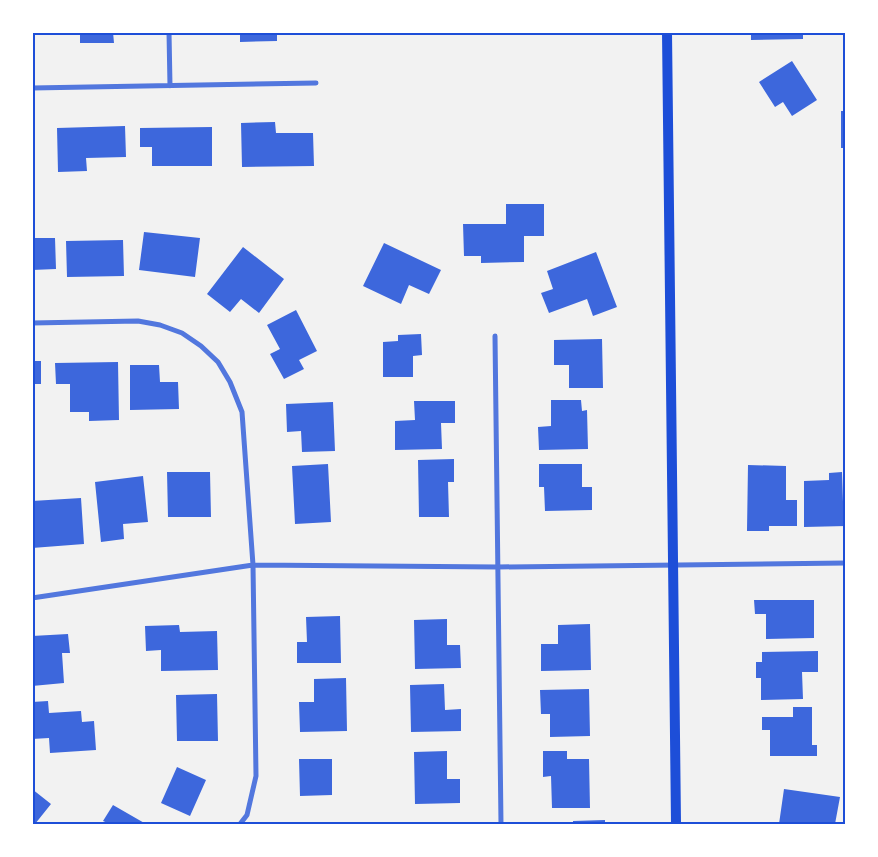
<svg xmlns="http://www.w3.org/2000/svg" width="878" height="857" viewBox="0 0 878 857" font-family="Lato,sans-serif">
<rect width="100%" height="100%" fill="#f2f2f2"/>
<path fill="#3d67dc" d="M 80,32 L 113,32 L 114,43 L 80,43 Z
M 240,32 L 277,32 L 277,41 L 240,42 Z
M 751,32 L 803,32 L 803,39 L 751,40 Z
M 792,61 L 817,100 L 792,116 L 783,102 L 775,107 L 759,82 Z
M 841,111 L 846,111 L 846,148 L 841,148 Z
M 275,122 L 276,133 L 313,133 L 314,166 L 242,167 L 241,123 Z
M 125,126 L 126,157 L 86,158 L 87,171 L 58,172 L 57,128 Z
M 212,127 L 212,166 L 152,166 L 152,147 L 140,147 L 140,128 Z
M 506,204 L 544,204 L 544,236 L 524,236 L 524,262 L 481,263 L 481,256 L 464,256 L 463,224 L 506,224 Z
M 144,232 L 200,238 L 195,277 L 139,270 Z
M 32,238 L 55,238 L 56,269 L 32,270 Z
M 123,240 L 124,276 L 67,277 L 66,241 Z
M 384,243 L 441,270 L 429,294 L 409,285 L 401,304 L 363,286 Z
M 243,247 L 284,279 L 259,313 L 241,299 L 230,312 L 207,294 Z
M 596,252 L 617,307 L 593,316 L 587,299 L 549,313 L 541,293 L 553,289 L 547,271 Z
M 296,310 L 317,351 L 299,360 L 304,369 L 284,379 L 270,354 L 280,349 L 267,325 Z
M 421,334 L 422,355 L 413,356 L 413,377 L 383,377 L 383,342 L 398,341 L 398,335 Z
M 602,339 L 603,388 L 569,388 L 569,365 L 554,365 L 554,340 Z
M 32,361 L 41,361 L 41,384 L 32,384 Z
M 118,362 L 119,420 L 89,421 L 89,412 L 70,412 L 70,384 L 56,384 L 55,363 Z
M 130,365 L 159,365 L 160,382 L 178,382 L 179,409 L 130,410 Z
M 551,400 L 581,400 L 582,411 L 587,410 L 588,449 L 539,450 L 538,427 L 551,426 Z
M 414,401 L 455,401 L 455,423 L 441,423 L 442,449 L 395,450 L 395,421 L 415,420 Z
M 333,402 L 335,451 L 302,452 L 301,431 L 287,432 L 286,404 Z
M 454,459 L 454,482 L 448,482 L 449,517 L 419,517 L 418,460 Z
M 328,464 L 331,522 L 295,524 L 292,466 Z
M 539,464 L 582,464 L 582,487 L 592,487 L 592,510 L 545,511 L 544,487 L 539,487 Z
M 748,465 L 786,466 L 786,500 L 797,500 L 797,526 L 769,526 L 769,531 L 747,531 Z
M 167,472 L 210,472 L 211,517 L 168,517 Z
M 842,472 L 843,502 L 846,501 L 846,526 L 804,527 L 804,481 L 829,480 L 829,473 Z
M 143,476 L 148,522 L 123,524 L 124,539 L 101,542 L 95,482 Z
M 81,498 L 84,544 L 32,548 L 32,501 Z
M 754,600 L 814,600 L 814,638 L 766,639 L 766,614 L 755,614 Z
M 340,616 L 341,663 L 297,663 L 297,642 L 307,642 L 306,617 Z
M 447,619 L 447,645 L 460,645 L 461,668 L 415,669 L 414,620 Z
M 590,624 L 591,670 L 541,671 L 541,644 L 558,644 L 558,625 Z
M 179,625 L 180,632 L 217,631 L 218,670 L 161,671 L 161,650 L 146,651 L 145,626 Z
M 68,634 L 70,653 L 62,653 L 64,683 L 32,686 L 32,636 Z
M 818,651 L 818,672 L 802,672 L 803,699 L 761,700 L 761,678 L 756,678 L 756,662 L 762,662 L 762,652 Z
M 346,678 L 347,731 L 300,732 L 299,702 L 314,702 L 314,679 Z
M 444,684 L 445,710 L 461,709 L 461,731 L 411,732 L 410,685 Z
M 589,689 L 590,736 L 550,737 L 550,714 L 541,714 L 540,690 Z
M 217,694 L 218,741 L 177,741 L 176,695 Z
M 48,701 L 49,713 L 81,711 L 82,722 L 94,721 L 96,750 L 50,753 L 49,738 L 32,739 L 32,702 Z
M 793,707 L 812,707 L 812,745 L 817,745 L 817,756 L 770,756 L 770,730 L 762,730 L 762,717 L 793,717 Z
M 447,751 L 447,779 L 460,779 L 460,803 L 415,804 L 414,752 Z
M 543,751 L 567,751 L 567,759 L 589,759 L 590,808 L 552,808 L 551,776 L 543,777 Z
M 299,759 L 332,759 L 332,795 L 300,796 Z
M 177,767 L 206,780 L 190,816 L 161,803 Z
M 32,789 L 51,804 L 35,824 L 32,824 Z
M 784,789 L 840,797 L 835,824 L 779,824 Z
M 113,805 L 146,824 L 110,824 L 103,821 Z
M 605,820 L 605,824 L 573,824 L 573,821 Z"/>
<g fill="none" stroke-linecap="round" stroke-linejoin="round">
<path stroke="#5277de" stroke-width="5" d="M 169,32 L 170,86
M 32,88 L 316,83
M 32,323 L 138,321 L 160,325 L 182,333 L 201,346 L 218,362 L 230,382 L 242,412 L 253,565 L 256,776 L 247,815 L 240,824
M 495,336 L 501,824
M 32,598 L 253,565 L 498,567 L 846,563"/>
<path stroke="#1d4ed8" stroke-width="10" d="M 667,32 L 676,824"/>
</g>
<rect width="878" height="857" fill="none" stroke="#ffffff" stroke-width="68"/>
<rect x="34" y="34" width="810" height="789" fill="none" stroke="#1d4ed8" stroke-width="2"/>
</svg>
